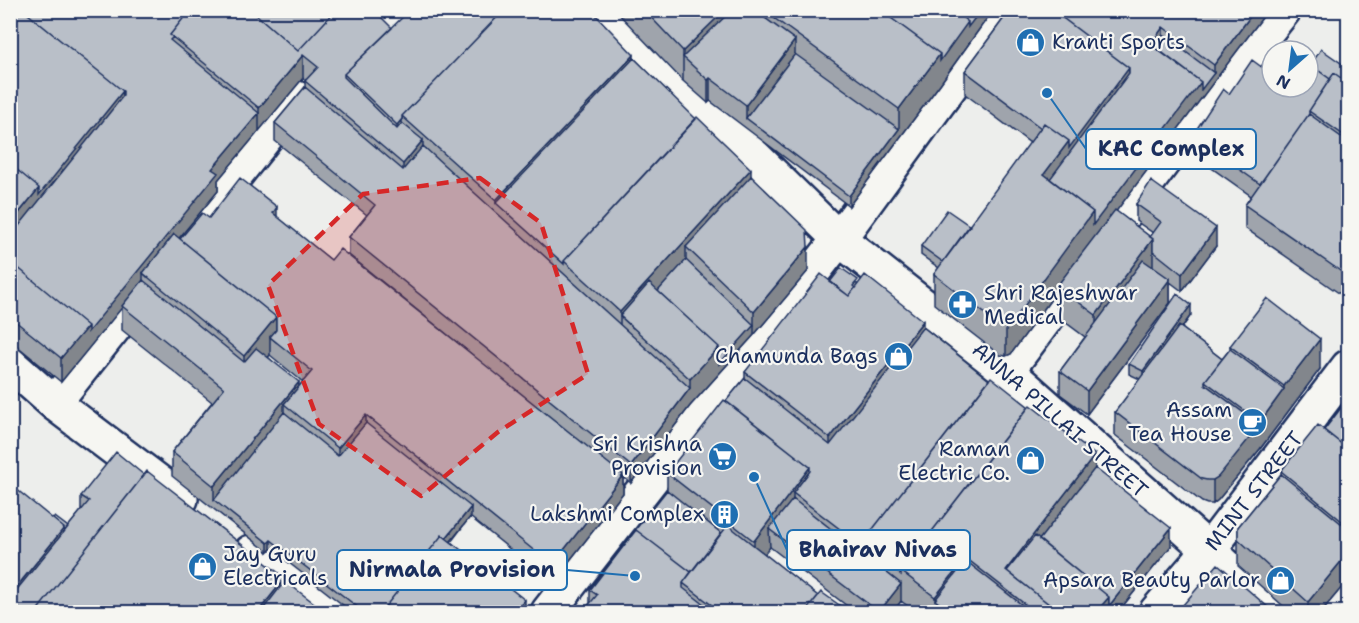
<svg xmlns="http://www.w3.org/2000/svg" width="1359" height="623" viewBox="0 0 1359 623" font-family="'Shantell Sans',sans-serif">
<rect width="100%" height="100%" fill="#edeeec"/>
<filter id="ink" filterUnits="userSpaceOnUse"><feTurbulence type="fractalNoise" baseFrequency=".0167" numOctaves="2"/><feDisplacementMap in="SourceGraphic" scale="12" xChannelSelector="R" yChannelSelector="G"/><feConvolveMatrix kernelMatrix="1 2 1 2 8 2 1 2 1" color-interpolation-filters="sRGB"/></filter>
<g filter="url(#ink)">
<g fill="none" stroke-linecap="round" stroke-linejoin="round">
<defs>
<path id="minor" d="M 605,10 L 839,239 L 1007,371 L 1209,550 L 1275,612
M 10,364 L 54,403 L 181,499
M 1007,371 L 1163,162 L 1284,10
M 54,403 L 297,98
M 251,552 L 330,612
M 548,612 L 839,239 L 1006,10
M 1156,612 L 1209,550 L 1348,367"/>
</defs>
<use href="#minor" stroke="#1b2f5e" stroke-width="38"/>
<use href="#minor" stroke="#f6f6f2" stroke-width="33"/>
</g>
<path fill="#9fa4ac" stroke="#1b2f5e" stroke-width="1.5" fill-rule="evenodd" d="M 593,10 L 593,13 L 634,58 L 751,176 L 808,271 L 754,335 L 690,406 L 631,483 L 623,477 L 623,493 L 552,583 L 470,517 L 451,542 L 525,612 L 352,612 L 271,549 L 268,552 L 172,476 L 172,452 L 212,402 L 122,330 L 122,307 L 61,382 L 10,340 L 10,11 L 392,28 ZM 303,78 L 306,80 L 305,81 L 305,87 L 275,123 L 275,141 L 367,215 L 349,237 L 349,255 L 474,356 L 331,260 L 277,217 L 209,218 L 180,239 L 179,238 L 218,191 L 218,180 ZM 270,355 L 303,382 L 299,387 L 268,357 Z
M 615,10 L 993,10 L 940,84 L 849,206 L 710,101 L 708,103 L 683,81 Z
M 1010,10 L 1268,10 L 1116,211 L 1150,237 L 1153,233 L 1136,221 L 1136,204 L 1216,246 L 1182,291 L 1170,282 L 1170,303 L 1087,414 L 1060,394 L 1060,371 L 1085,337 L 1057,316 L 1057,291 L 1011,354 L 1006,356 L 1000,355 L 934,304 L 934,274 L 939,268 L 921,255 L 921,246 L 970,226 L 1030,143 L 965,94 L 965,71 Z
M 1311,65 L 1348,68 L 1348,294 L 1346,298 L 1245,228 L 1245,205 L 1251,196 L 1192,154 L 1192,136 L 1229,94 L 1263,68 Z
M 830,282 L 858,284 L 923,327 L 1095,468 L 1171,546 L 1118,612 L 916,612 L 901,601 L 893,612 L 855,612 L 770,547 L 764,554 L 818,596 L 849,612 L 583,612 L 590,603 L 590,590 L 667,490 L 667,473 L 745,378 L 745,372 Z
M 1191,315 L 1182,328 L 1222,359 L 1230,349 L 1230,346 L 1320,369 L 1260,449 L 1218,500 L 1213,504 L 1207,504 L 1202,502 L 1115,435 L 1115,412 L 1140,379 L 1129,374 L 1129,364 Z
M 1348,399 L 1348,580 L 1321,612 L 1290,612 L 1238,566 L 1238,527 L 1281,474 L 1281,471 L 1324,430 Z
M 144,475 L 285,581 L 10,612 L 53,519 L 68,527 L 81,511 L 81,496 Z"/>
<path fill="#82868c" stroke="#1b2f5e" stroke-width="1.5" d="M 725,10 L 742,10 L 683,57 L 683,81 L 683,51 Z
M 981,10 L 993,10 L 940,84 L 849,206 L 849,196 L 899,129 L 899,109 L 940,54 L 968,22 Z
M 1255,10 L 1268,10 L 1093,242 L 1057,286 L 1057,291 L 1011,354 L 1006,356 L 1006,326 L 1093,212 L 1201,82 L 1214,73 L 1214,65 Z
M 1163,27 L 1163,45 L 1155,56 L 1151,44 Z
M 795,40 L 795,63 L 746,118 L 746,105 Z
M 303,55 L 303,78 L 259,131 L 259,108 Z
M 634,55 L 634,85 L 496,203 L 496,200 Z
M 1129,68 L 1129,91 L 1052,193 L 1044,174 L 1069,141 Z
M 710,78 L 710,101 L 708,103 L 708,80 Z
M 123,91 L 123,114 L 10,254 L 10,224 L 39,188 Z
M 259,113 L 259,131 L 218,180 L 218,191 L 147,277 L 143,273 L 143,282 L 61,382 L 61,358 L 212,169 Z
M 402,119 L 402,146 L 397,152 L 397,125 Z
M 423,140 L 423,164 L 403,187 L 403,164 Z
M 751,169 L 751,199 L 686,247 L 686,270 L 633,328 L 620,316 L 620,342 L 620,312 Z
M 277,207 L 277,225 L 273,213 Z
M 1216,228 L 1216,246 L 1182,291 L 1182,274 Z
M 1153,239 L 1153,269 L 1096,345 L 1096,315 Z
M 808,247 L 808,271 L 754,335 L 754,312 Z
M 1348,271 L 1348,294 L 1346,298 L 1346,275 Z
M 1170,279 L 1170,303 L 1087,414 L 1087,391 Z
M 1191,305 L 1191,315 L 1143,380 L 1143,371 Z
M 276,317 L 276,342 L 270,337 L 270,355 L 244,386 L 244,356 Z
M 923,321 L 923,351 L 830,468 L 830,438 Z
M 754,325 L 754,335 L 690,406 L 631,483 L 631,466 L 690,388 L 690,379 L 719,347 Z
M 1320,339 L 1320,369 L 1260,449 L 1218,500 L 1213,504 L 1213,480 L 1260,425 L 1260,422 L 1284,389 L 1284,386 Z
M 299,382 L 299,405 L 284,404 L 284,422 L 214,500 L 214,486 Z
M 366,415 L 366,432 L 338,466 L 338,448 Z
M 1095,455 L 1095,485 L 1019,583 L 1006,570 Z
M 810,467 L 810,494 L 793,493 L 793,517 L 769,529 L 770,547 L 754,568 L 754,541 Z
M 623,475 L 623,493 L 552,583 L 552,565 Z
M 471,507 L 471,516 L 394,612 L 387,612 Z
M 64,528 L 64,545 L 10,612 L 10,595 Z
M 1171,528 L 1171,546 L 1118,612 L 1109,612 L 1109,606 Z
M 271,540 L 271,549 L 268,552 L 268,543 Z
M 1348,553 L 1348,580 L 1321,612 L 1308,612 L 1308,602 Z
M 966,558 L 966,587 L 935,600 L 935,597 Z
M 285,578 L 285,608 L 282,612 L 258,612 Z
M 901,584 L 901,601 L 893,612 L 879,612 Z
M 1109,597 L 1109,612 L 1096,612 Z
M 525,600 L 525,612 L 514,612 Z"/>
<path fill="#b9bfc8" stroke="#1b2f5e" stroke-width="1.5" d="M 11,10 L 23,10 L 123,91 L 39,195 L 39,188 L 10,164 Z
M 23,10 L 190,10 L 170,35 L 173,37 L 170,40 L 259,113 L 212,169 L 218,173 L 88,332 L 88,326 L 10,261 L 10,237 L 123,96 L 123,91 Z
M 190,10 L 251,10 L 298,51 L 336,10 L 374,10 L 392,28 L 344,74 L 344,77 L 397,129 L 402,123 L 423,140 L 403,164 L 305,81 L 318,67 L 303,55 L 259,108 L 170,35 Z
M 251,10 L 336,10 L 298,51 Z
M 410,10 L 504,10 L 402,116 L 402,119 L 397,125 L 344,74 Z
M 504,10 L 591,10 L 634,55 L 496,200 L 402,116 Z
M 644,10 L 725,10 L 683,51 Z
M 732,10 L 754,10 L 795,40 L 746,105 L 710,78 L 708,80 L 683,57 Z
M 763,10 L 857,10 L 862,14 L 864,10 L 880,10 L 940,54 L 899,109 Z
M 880,10 L 953,10 L 968,22 L 940,61 L 940,54 Z
M 953,10 L 981,10 L 968,27 L 968,22 Z
M 1010,10 L 1052,10 L 1129,68 L 1069,148 L 1069,141 L 1044,123 L 1041,128 L 965,71 Z
M 1052,10 L 1255,10 L 1214,65 L 1163,27 L 1151,44 L 1201,82 L 1093,225 L 1093,212 L 1050,179 L 1129,73 L 1129,68 Z
M 1163,35 L 1214,73 L 1201,90 L 1201,82 L 1154,47 Z
M 1281,43 L 1291,51 L 1275,51 Z
M 1321,49 L 1348,68 L 1348,83 L 1334,73 L 1330,79 L 1311,65 Z
M 795,54 L 899,129 L 849,196 L 746,118 Z
M 1272,55 L 1272,87 L 1308,87 L 1308,63 L 1330,79 L 1309,111 L 1309,114 L 1260,184 L 1192,136 L 1223,89 L 1229,94 L 1252,60 L 1263,68 Z
M 634,58 L 696,119 L 564,261 L 564,264 L 496,203 Z
M 1334,73 L 1348,83 L 1348,138 L 1309,111 Z
M 305,87 L 403,170 L 423,146 L 690,388 L 631,466 L 349,237 L 375,205 L 275,123 Z
M 1309,114 L 1348,142 L 1348,271 L 1346,275 L 1245,205 Z
M 697,117 L 751,169 L 620,312 L 564,261 Z
M 1044,123 L 1069,141 L 1044,174 L 1093,212 L 1011,324 L 1006,326 L 1000,325 L 934,274 Z
M 10,164 L 39,188 L 10,224 Z
M 751,176 L 807,230 L 808,247 L 754,312 L 686,247 Z
M 240,178 L 277,207 L 273,213 L 331,260 L 340,249 L 623,475 L 552,565 L 366,415 L 338,448 L 284,404 L 312,371 L 270,337 L 276,330 L 276,317 L 180,239 L 202,213 L 209,218 Z
M 1151,181 L 1216,228 L 1182,274 L 1153,251 L 1153,239 L 1150,237 L 1161,222 L 1136,204 Z
M 947,210 L 970,226 L 943,262 L 921,246 Z
M 1115,210 L 1153,239 L 1096,315 L 1057,286 Z
M 174,234 L 276,317 L 244,356 L 143,273 Z
M 686,260 L 754,325 L 719,364 L 719,347 L 658,291 Z
M 1143,260 L 1170,279 L 1087,391 L 1060,371 Z
M 10,261 L 88,326 L 61,358 L 10,317 Z
M 841,268 L 858,280 L 853,286 L 855,288 L 849,296 L 830,282 Z
M 821,274 L 849,296 L 865,275 L 923,321 L 830,438 L 745,372 Z
M 143,280 L 244,362 L 256,348 L 299,382 L 214,486 L 172,452 L 224,388 L 122,306 Z
M 649,283 L 719,347 L 690,379 L 620,316 Z
M 1177,294 L 1191,305 L 1143,371 L 1129,364 Z
M 1267,298 L 1320,339 L 1284,386 L 1230,346 Z
M 1179,326 L 1222,359 L 1205,381 L 1205,384 L 1260,425 L 1218,477 L 1213,480 L 1207,480 L 1202,479 L 1115,412 Z
M 923,327 L 989,380 L 862,543 L 862,546 L 793,493 L 810,471 L 810,467 L 726,401 L 745,378 L 830,445 Z
M 1230,349 L 1284,389 L 1260,422 L 1205,381 Z
M 991,377 L 1029,407 L 901,571 L 901,575 L 862,543 Z
M 1348,399 L 1348,449 L 1324,430 Z
M 724,400 L 810,467 L 754,541 L 667,473 Z
M 1030,405 L 1095,455 L 1006,570 L 1059,612 L 1035,612 L 966,558 L 935,597 L 901,571 Z
M 284,412 L 338,456 L 366,423 L 471,507 L 446,538 L 442,535 L 381,612 L 364,612 L 271,540 L 268,543 L 214,500 Z
M 1318,425 L 1348,449 L 1348,526 L 1281,471 Z
M 116,452 L 144,475 L 36,612 L 10,612 L 10,598 L 89,501 L 81,496 Z
M 1095,468 L 1171,528 L 1109,606 L 1109,597 L 1039,540 Z
M 147,471 L 285,578 L 258,612 L 36,612 Z
M 1281,474 L 1348,529 L 1348,553 L 1308,602 L 1238,539 L 1238,527 Z
M 10,484 L 64,528 L 10,595 Z
M 667,490 L 721,533 L 691,572 L 636,530 L 632,534 Z
M 793,499 L 901,584 L 879,612 L 769,529 Z
M 55,517 L 68,527 L 64,532 L 64,528 L 53,519 Z
M 728,525 L 818,596 L 805,612 L 721,612 L 683,583 Z
M 636,530 L 691,572 L 683,583 L 683,588 L 714,612 L 583,612 L 597,595 L 590,590 Z
M 442,535 L 525,600 L 514,612 L 381,612 Z
M 1035,536 L 1109,597 L 1096,612 L 1059,612 L 1007,571 Z
M 966,561 L 1031,612 L 951,612 L 935,600 Z
M 1218,564 L 1270,609 L 1268,612 L 1177,612 Z
M 285,581 L 326,612 L 261,612 Z
M 821,592 L 849,612 L 805,612 Z"/>
</g>
<path fill="#d62828" fill-opacity="0.2" stroke="#d62828" stroke-width="4.5" stroke-dasharray="12 8" stroke-linejoin="round" d="M 480,178 L 541,223 L 588,374 L 498,432 L 421,496 L 319,424 L 268,285 L 363,194 Z"/>
<defs>
<symbol id="shop-disc" viewBox="-11 -11 22 22"><circle r="9.5" fill="#1f6fb2" stroke="#f6f6f2"/><path d="M-5-2.5h2.3a2.7 3.5 0 0 1 5.4 0H5L5.5 6h-11ZM-1.5-2.5h3a1.5 2.3 0 0 0-3 0Z" fill="#fff"/></symbol>
<symbol id="pharmacy-disc" viewBox="-11 -11 22 22"><circle r="9.5" fill="#1f6fb2" stroke="#f6f6f2"/><path d="M-2-6h4v4h4v4h-4v4h-4v-4h-4v-4h4Z" fill="#fff"/></symbol>
<symbol id="cafe-disc" viewBox="-11 -11 22 22"><circle r="9.5" fill="#1f6fb2" stroke="#f6f6f2"/><path d="M-5.5-4.5H6V0H3Q3 3.5 0 3.5H-2.5Q-5.5 3.5-5.5 0ZM3-3.2v2h1.7v-2ZM-6 4.5H4V6H-6Z" fill="#fff"/></symbol>
<symbol id="supermarket-disc" viewBox="-11 -11 22 22"><circle r="9.5" fill="#1f6fb2" stroke="#f6f6f2"/><path d="M-6-5.5h2.5l.6 2H6L4.5 2H-2.5L-4.4-4H-6ZM-1.5 3.2a1.3 1.3 0 1 0 .1 0ZM3 3.2a1.3 1.3 0 1 0 .1 0Z" fill="#fff"/></symbol>
<symbol id="building-disc" viewBox="-11 -11 22 22"><circle r="9.5" fill="#1f6fb2" stroke="#f6f6f2"/><path d="M-4-6H4V6H1V3H-1V6H-4ZM-2.5-4.3h1.7v1.8h-1.7ZM.8-4.3h1.7v1.8H.8ZM-2.5-1h1.7V.8h-1.7ZM.8-1h1.7V.8H.8Z" fill="#fff"/></symbol>
</defs>
<g fill-rule="evenodd">
<use href="#shop-disc" x="1014" y="26" width="33" height="33"/>
<use href="#pharmacy-disc" x="946" y="288" width="33" height="33"/>
<use href="#shop-disc" x="882" y="340" width="33" height="33"/>
<use href="#cafe-disc" x="1236" y="406" width="33" height="33"/>
<use href="#supermarket-disc" x="706" y="440" width="33" height="33"/>
<use href="#shop-disc" x="1014" y="444" width="33" height="33"/>
<use href="#building-disc" x="708" y="498" width="33" height="33"/>
<use href="#shop-disc" x="186" y="550" width="33" height="33"/>
<use href="#shop-disc" x="1264" y="564" width="33" height="33"/>
</g>
<g text-anchor="middle" stroke-width="4.5" stroke-linejoin="round" paint-order="stroke">
<g font-size="21" fill="#1b2f5e" stroke="#f6f6f2" text-anchor="end">
<text x="1052" y="49" text-anchor="start">Kranti Sports</text>
<text x="984" y="300" text-anchor="start">Shri Rajeshwar<tspan x="984" dy="24">Medical</tspan></text>
<text x="878" y="363">Chamunda Bags</text>
<text x="1232" y="417">Assam<tspan x="1232" dy="24">Tea House</tspan></text>
<text x="702" y="451">Sri Krishna<tspan x="702" dy="24">Provision</tspan></text>
<text x="1010" y="456">Raman<tspan x="1010" dy="24">Electric Co.</tspan></text>
<text x="704" y="521">Lakshmi Complex</text>
<text x="223" y="561" text-anchor="start">Jay Guru<tspan x="223" dy="24">Electricals</tspan></text>
<text x="1260" y="587">Apsara Beauty Parlor</text>
</g>
<g font-size="21" fill="#1b2f5e" stroke="#f6f6f2">
<text transform="translate(1060 420) rotate(41)" y="7">ANNA PILLAI STREET</text>
<text transform="translate(1254 491) rotate(-52)" y="7">MINT STREET</text>
</g>
</g>
<path fill="none" stroke="#1f6fb2" stroke-width="2" d="M1047 93L1086 149M754 477L787 550M635 576L567 570"/>
<g fill="#1f6fb2" stroke="#f6f6f2" stroke-width="2">
<circle cx="1047" cy="93" r="6"/>
<circle cx="754" cy="477" r="6"/>
<circle cx="635" cy="576" r="6"/>
</g>
<g fill="#f6f6f2" stroke="#1f6fb2" stroke-width="2">
<rect x="1086" y="129" width="170" height="40" rx="6"/>
<rect x="787" y="530" width="183" height="40" rx="6"/>
<rect x="337" y="550" width="230" height="40" rx="6"/>
</g>
<g font-size="22" text-anchor="middle" font-weight="bold" fill="#1b2f5e">
<text x="1171" y="156">KAC Complex</text>
<text x="878" y="557">Bhairav Nivas</text>
<text x="452" y="577">Nirmala Provision</text>
</g>
<rect width="1359" height="623" fill="none" stroke="#f6f6f2" stroke-width="36"/>
<rect x="18" y="18" width="1323" height="587" fill="none" stroke="#1b2f5e" stroke-width="2" filter="url(#ink)"/>
<g transform="translate(1290 69) rotate(208)"><circle r="28" fill="#f6f6f2" stroke="#9ea6b7" stroke-width="1.5"/>
<path d="M0-4.5L10 22L0 15L-10 22Z" fill="#1f6fb2"/>
<text y="-9" font-size="16" font-weight="bold" text-anchor="middle" fill="#1b2f5e">N</text>
</g>
</svg>
